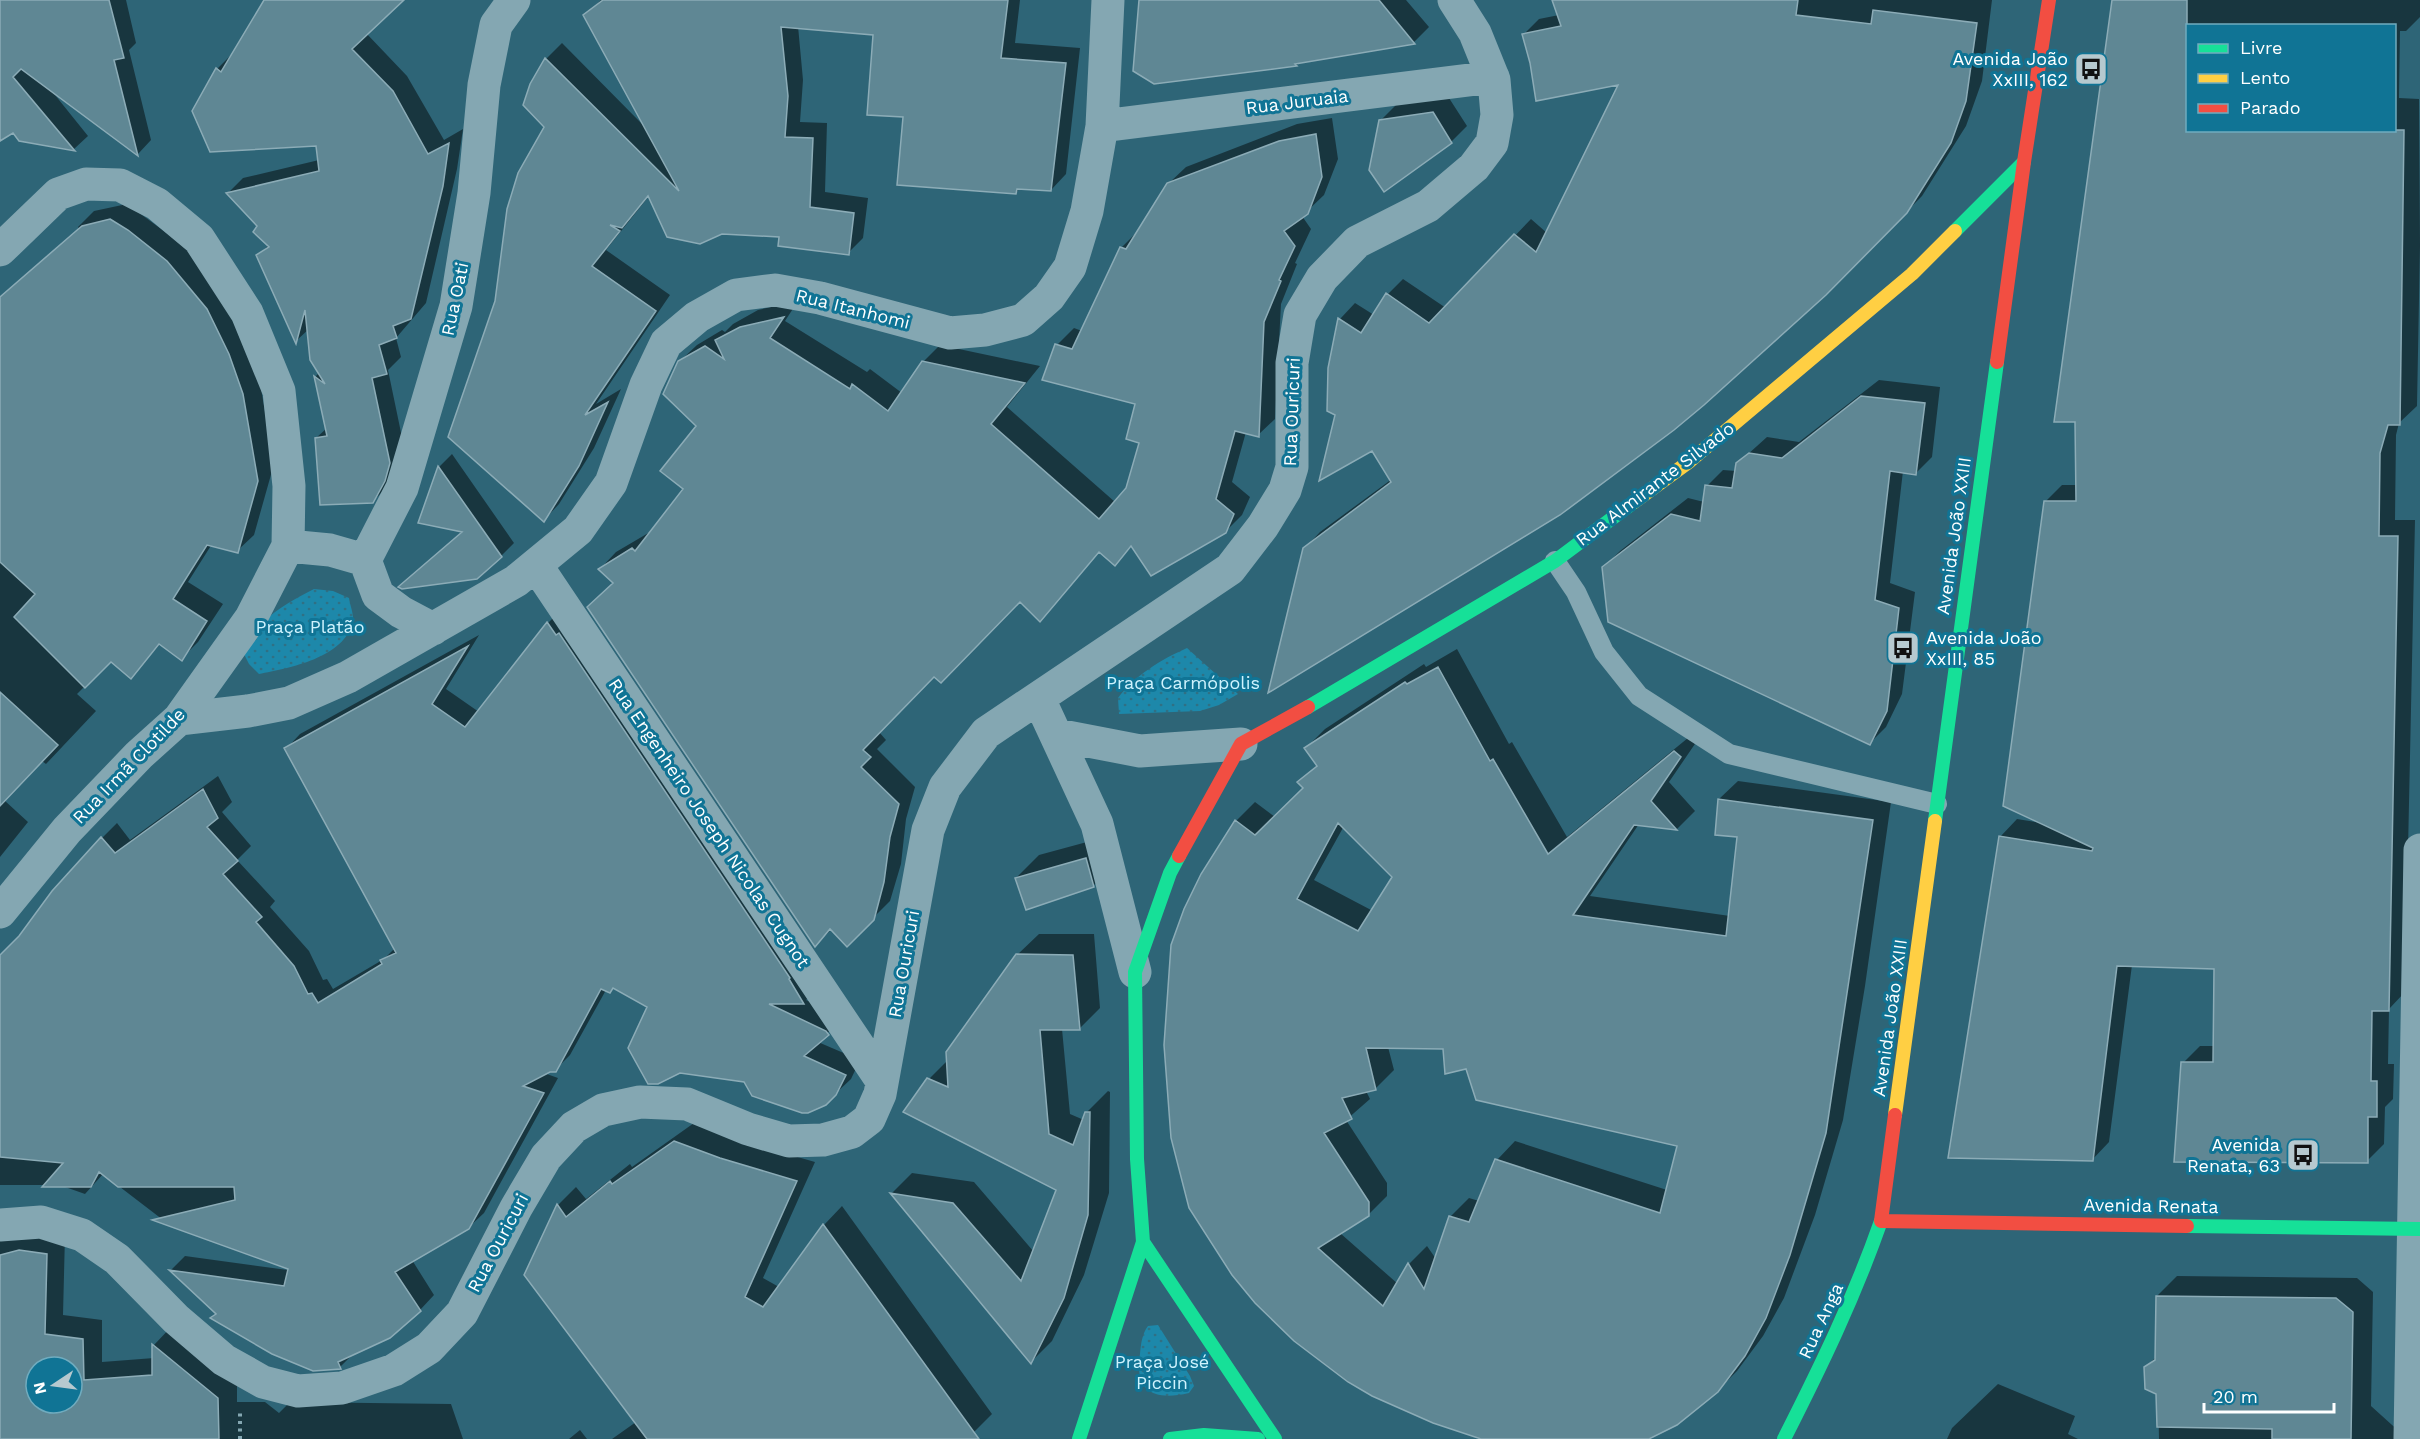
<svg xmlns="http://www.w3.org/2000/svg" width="2420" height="1439" viewBox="0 0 2420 1439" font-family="'Work Sans',sans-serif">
<defs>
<pattern id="park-dots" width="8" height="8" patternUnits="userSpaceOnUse" patternTransform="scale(1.5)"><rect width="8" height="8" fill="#1d88aa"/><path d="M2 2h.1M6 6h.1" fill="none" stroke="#307084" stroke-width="1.8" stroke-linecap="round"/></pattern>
</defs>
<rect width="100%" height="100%" fill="#2e6577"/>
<path fill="url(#park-dots)" d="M 314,589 L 333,591 L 349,598 C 350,605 354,615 353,621 C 345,658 289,668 259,674 L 249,664 L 242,650 C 258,620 284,604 314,589 Z
M 1187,648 L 1238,694 L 1219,705 L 1200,711 L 1119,714 L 1118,698 C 1134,676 1162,659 1187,648 Z
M 1158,1325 L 1190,1376 L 1194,1386 L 1189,1393 C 1154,1401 1134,1392 1140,1354 C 1141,1344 1142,1334 1148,1326 Z"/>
<path fill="#0007" fill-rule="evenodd" d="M 0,0 L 126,0 L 136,43 L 129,50 L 151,140 L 138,154 L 51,90 L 88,136 L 74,149 L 20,140 L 13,131 L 0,137 Z
M 264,0 L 402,0 L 366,33 L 407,76 L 444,140 L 463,129 L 457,169 L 426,303 L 396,338 L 401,357 L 388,370 L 404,447 L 388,486 L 373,501 L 316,438 L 327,428 L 316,376 L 319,373 L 309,329 L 296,341 L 258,255 L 269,245 L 259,226 L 228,193 L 243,178 L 319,160 L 317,145 L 217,69 L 232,54 Z
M 601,0 L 1020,0 L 1015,43 L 1080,48 L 1066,174 L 1051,190 L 1020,188 L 1016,193 L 904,116 L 875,33 L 798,26 L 803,80 L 800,122 L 827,123 L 825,192 L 868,198 L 863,238 L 848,253 L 780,236 L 649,196 L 606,250 L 670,295 L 596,404 L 621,389 L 594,448 L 559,504 L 544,520 L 496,302 L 546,127 L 531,85 L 546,59 L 562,43 L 644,126 L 585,16 Z
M 1169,0 L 1406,0 L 1429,27 L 1414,42 L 1300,61 L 1297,65 L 1183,79 Z
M 1554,0 L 1992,0 L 1982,81 L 1966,126 L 1922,196 L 1825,294 L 1748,366 L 1673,429 L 1304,549 L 1320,532 L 1392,479 L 1372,449 L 1336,415 L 1330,368 L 1340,319 L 1355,303 L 1374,315 L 1388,294 L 1403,279 L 1446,308 L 1531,219 L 1547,233 L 1620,83 L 1531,63 L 1523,35 L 1539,19 L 1559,15 Z
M 2113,0 L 2420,0 L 2420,17 L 2406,31 L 2400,31 L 2399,98 L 2419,99 L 2420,246 L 2417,406 L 2399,423 L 2396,435 L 2395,520 L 2415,520 L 2405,992 L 2389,1009 L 2388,1064 L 2394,1064 L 2393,1099 L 2385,1107 L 2384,1144 L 2367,1161 L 2183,1063 L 2200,1046 L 2215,1046 L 2215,968 L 2132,965 L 2109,1142 L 2092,1160 L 2000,837 L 2017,819 L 2041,823 L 2045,502 L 2062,485 L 2077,485 ZM 2188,26 L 2394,26 L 2394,130 L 2188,130 Z
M 1449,98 L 1467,126 L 1451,142 L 1380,121 L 1396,105 Z
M 1332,118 L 1338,159 L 1324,195 L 1302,216 L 1311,229 L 1295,263 L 1297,264 L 1281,304 L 1275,419 L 1258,435 L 1246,432 L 1232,482 L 1250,497 L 1242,515 L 1225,532 L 1132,546 L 1115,564 L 1100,551 L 1040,620 L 1021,600 L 934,675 L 879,732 L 886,740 L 877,749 L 915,787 L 906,819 L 901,864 L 890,901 L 847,944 L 832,929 L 815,945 L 615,582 L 600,569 L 616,552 L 650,532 L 685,489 L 698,425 L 679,362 L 697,345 L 722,330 L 725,332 L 733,324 L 758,310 L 798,301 L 785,321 L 867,372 L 870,369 L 902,393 L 923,362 L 940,345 L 1040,366 L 1007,407 L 1115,502 L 1128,488 L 1140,442 L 1137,403 L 1057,345 L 1074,328 L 1082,331 L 1122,247 L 1138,231 L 1168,184 L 1186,167 L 1297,124 Z
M 127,204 L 183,245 L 223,292 L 259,377 L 274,464 L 254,535 L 237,551 L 212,544 L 188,582 L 223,604 L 198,642 L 181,659 L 161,643 L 131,677 L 111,660 L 77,694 L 96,711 L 46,764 L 42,761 L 4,800 L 28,822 L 0,857 L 0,325 L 9,291 L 54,250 L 149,358 L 160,350 L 78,227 L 94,211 Z
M 1879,380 L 1940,387 L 1932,457 L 1916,473 L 1903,471 L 1890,583 L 1915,592 L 1902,694 L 1886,727 L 1870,743 L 1603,568 L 1620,551 L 1688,498 L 1704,502 L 1707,486 L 1723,470 L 1736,471 L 1737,464 L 1767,437 L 1799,442 Z
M 452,454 L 514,543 L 501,556 L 400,586 L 463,531 L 420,521 L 439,467 Z
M 562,609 L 818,988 L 806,1000 L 840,1016 L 842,1019 L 818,1042 L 860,1060 L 851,1079 L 835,1094 L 745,1080 L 649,1006 L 614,987 L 610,991 L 606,990 L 570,1055 L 555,1070 L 544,1073 L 558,1078 L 484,1213 L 468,1228 L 412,1260 L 434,1295 L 420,1310 L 355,1352 L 340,1367 L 217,1313 L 171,1270 L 185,1256 L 295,1271 L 167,1223 L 103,1174 L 85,1194 L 51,1182 L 48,1185 L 0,1185 L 0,958 L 21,936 L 54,892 L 102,838 L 117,823 L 130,840 L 218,776 L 232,802 L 222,812 L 251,846 L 237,860 L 275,901 L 270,907 L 309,951 L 323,980 L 327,979 L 333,989 L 384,959 L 395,948 L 286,749 L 300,734 L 479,635 L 446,689 L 479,712 L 548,623 Z
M 1457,649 L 1509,744 L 1512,742 L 1567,837 L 1694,733 L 1699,738 L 1669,782 L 1695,811 L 1677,829 L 1639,824 L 1590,896 L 1730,916 L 1739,836 L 1719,799 L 1738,781 L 1891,802 L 1865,986 L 1843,1120 L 1815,1215 L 1784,1298 L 1763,1336 L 1737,1371 L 1717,1391 L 1646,1439 L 1485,1439 L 1341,1376 L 1202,875 L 1236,821 L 1255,802 L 1275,817 L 1305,788 L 1299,782 L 1318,764 L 1306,748 L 1325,729 L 1424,664 L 1426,667 ZM 1344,826 L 1394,877 L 1373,911 L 1314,880 ZM 1388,1047 L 1444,1047 L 1467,1067 L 1679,1145 L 1667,1190 L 1515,1141 L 1497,1160 L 1479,1201 L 1469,1198 L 1450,1217 L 1436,1259 L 1427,1246 L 1409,1264 L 1398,1284 L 1340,1233 L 1368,1215 L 1387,1196 L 1387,1183 L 1346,1120 L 1370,1099 L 1366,1091 L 1375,1089 L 1394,1070 Z
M 1109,836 L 1116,863 L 1093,886 L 1016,878 L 1039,855 Z
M 1039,934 L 1094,934 L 1100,1008 L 1079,1029 L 1062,1029 L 1070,1114 L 1084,1120 L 1087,1112 L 1108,1091 L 1110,1092 L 1109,1193 L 1084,1275 L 1052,1341 L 1031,1362 L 892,1193 L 912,1173 L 974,1182 L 1034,1252 L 1058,1189 L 929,1079 L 948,1060 L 1017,955 Z
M 694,1123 L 739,1140 L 815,1162 L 763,1278 L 779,1287 L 824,1225 L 842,1206 L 992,1414 L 974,1432 L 966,1439 L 612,1439 L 636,1422 L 526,1275 L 558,1205 L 576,1187 L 586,1199 L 630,1164 L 632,1167 Z
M 0,1227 L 65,1235 L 63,1315 L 102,1320 L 102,1362 L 154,1358 L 154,1345 L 172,1326 L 237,1379 L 237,1402 L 265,1402 L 279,1413 L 290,1402 L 451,1404 L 463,1439 L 0,1439 ZM 36,1367 L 72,1367 L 72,1403 L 36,1403 Z
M 2177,1276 L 2357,1278 L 2373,1292 L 2371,1406 L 2402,1434 L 2402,1439 L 2159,1439 L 2158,1393 L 2146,1367 L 2156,1357 L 2157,1296 Z
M 1998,1384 L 2075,1416 L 2068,1434 L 2078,1439 L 1947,1439 L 1952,1428 Z
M 580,1430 L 587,1439 L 569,1439 Z"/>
<path fill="#5f8794" stroke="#8cacb7" stroke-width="1.5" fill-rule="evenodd" d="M 0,0 L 109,0 L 124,58 L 114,60 L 138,156 L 21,69 L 13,77 L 75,151 L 19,141 L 13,133 L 0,141 Z
M 264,0 L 404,0 L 352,49 L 393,91 L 428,154 L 449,143 L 443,186 L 411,319 L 393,326 L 397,338 L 379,345 L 387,374 L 372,378 L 390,463 L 385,481 L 373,503 L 320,505 L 315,438 L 327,436 L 314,376 L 325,384 L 310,360 L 305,310 L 296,344 L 256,255 L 269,247 L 253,232 L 257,226 L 226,193 L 319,171 L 316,146 L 210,152 L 192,111 L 216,68 L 221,72 Z
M 603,0 L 1008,0 L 1001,58 L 1066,63 L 1051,191 L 1017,189 L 1016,194 L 897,185 L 903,117 L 867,115 L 873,35 L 781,27 L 788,96 L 785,137 L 813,138 L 810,207 L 854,213 L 849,255 L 778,246 L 779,237 L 722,234 L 700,244 L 667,237 L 648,196 L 622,228 L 610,225 L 620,231 L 592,266 L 656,311 L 585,415 L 608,402 L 579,466 L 544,522 L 448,437 L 495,301 L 507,209 L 518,173 L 544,127 L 523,105 L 530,84 L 545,58 L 679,191 L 583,15 Z
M 1139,0 L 1379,0 L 1415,44 L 1295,64 L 1297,66 L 1154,84 L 1133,71 Z
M 1552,0 L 1798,0 L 1796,15 L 1871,24 L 1873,10 L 1977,23 L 1966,101 L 1951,143 L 1907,213 L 1826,295 L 1704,405 L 1674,430 L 1560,515 L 1268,693 L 1303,548 L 1391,482 L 1372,451 L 1319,481 L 1335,415 L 1327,411 L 1328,368 L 1338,318 L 1361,333 L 1386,293 L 1429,323 L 1514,234 L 1536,252 L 1618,85 L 1536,101 L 1530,63 L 1522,34 L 1561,26 Z
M 2112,0 L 2187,0 L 2187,130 L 2404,130 L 2400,425 L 2388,425 L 2380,453 L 2379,536 L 2398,536 L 2389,1011 L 2372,1011 L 2371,1081 L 2377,1081 L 2377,1117 L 2368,1117 L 2368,1163 L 2174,1162 L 2181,1062 L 2213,1062 L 2214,969 L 2117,966 L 2093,1161 L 1948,1158 L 1999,836 L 2092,851 L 2093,848 L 2003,806 L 2044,501 L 2076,501 L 2075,422 L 2054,422 Z
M 1433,112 L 1452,143 L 1384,192 L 1369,170 L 1379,120 Z
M 1316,134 L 1322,177 L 1308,214 L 1284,231 L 1295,246 L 1279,280 L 1281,281 L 1264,322 L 1259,437 L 1235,431 L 1216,499 L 1234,514 L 1226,533 L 1151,576 L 1131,546 L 1115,566 L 1099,552 L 1040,622 L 1020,602 L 941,683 L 934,677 L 863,750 L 871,757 L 861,767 L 899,804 L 890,837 L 884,882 L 874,920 L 847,947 L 830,929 L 815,947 L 587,607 L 613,583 L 598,569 L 632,548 L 635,551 L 683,489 L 660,471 L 696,426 L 663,394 L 678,361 L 705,346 L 724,359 L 715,340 L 740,327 L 784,317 L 770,338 L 850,389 L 852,384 L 888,411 L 922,361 L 1025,383 L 991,424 L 1099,519 L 1126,488 L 1139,443 L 1126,439 L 1135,404 L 1042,380 L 1055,344 L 1072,349 L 1120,247 L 1126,249 L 1167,183 L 1279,141 Z
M 110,219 L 128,230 L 167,261 L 207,309 L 229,354 L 243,394 L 258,481 L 238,553 L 207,545 L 173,599 L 207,621 L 182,661 L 159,644 L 131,679 L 111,662 L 85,688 L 14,617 L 35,594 L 0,562 L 0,297 L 76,231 L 82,226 Z
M 1861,396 L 1925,403 L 1916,475 L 1890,471 L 1875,600 L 1899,608 L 1887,711 L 1870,745 L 1608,622 L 1602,567 L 1671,514 L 1700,521 L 1705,485 L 1732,488 L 1736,463 L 1749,453 L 1782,458 Z
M 438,466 L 502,557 L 477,579 L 402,589 L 398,587 L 462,532 L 418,523 Z
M 547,622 L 556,635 L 559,633 L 790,978 L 789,979 L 804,1004 L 769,1004 L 826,1031 L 829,1035 L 804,1056 L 846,1075 L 836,1095 L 826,1105 L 808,1113 L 802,1113 L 752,1096 L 744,1082 L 680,1073 L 658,1084 L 648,1084 L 628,1048 L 647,1007 L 613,988 L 610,993 L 601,989 L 556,1072 L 550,1072 L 523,1086 L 544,1093 L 469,1229 L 395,1272 L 421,1311 L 390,1338 L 338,1362 L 341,1369 L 313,1371 L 272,1354 L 210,1318 L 216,1314 L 169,1270 L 284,1286 L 288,1269 L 152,1220 L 235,1200 L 234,1187 L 118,1187 L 99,1172 L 91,1187 L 42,1187 L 63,1163 L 0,1157 L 0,955 L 19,936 L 52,891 L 101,837 L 115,853 L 203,789 L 218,818 L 207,827 L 238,861 L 223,874 L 262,917 L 256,922 L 294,966 L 308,994 L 312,993 L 318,1003 L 382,964 L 380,960 L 396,953 L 284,748 L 468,646 L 432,704 L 465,727 Z
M 1438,667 L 1490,761 L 1493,759 L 1548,854 L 1674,751 L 1681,757 L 1651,801 L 1677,830 L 1634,825 L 1573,915 L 1726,936 L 1737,837 L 1715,835 L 1718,799 L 1873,820 L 1826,1133 L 1790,1255 L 1766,1318 L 1745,1356 L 1718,1392 L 1677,1425 L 1649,1439 L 1481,1439 L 1433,1423 L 1372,1396 L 1348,1382 L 1294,1341 L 1255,1303 L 1232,1275 L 1189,1208 L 1171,1138 L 1164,1045 L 1171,945 L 1184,909 L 1201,874 L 1235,820 L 1255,835 L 1303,788 L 1297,782 L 1317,766 L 1304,748 L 1405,682 L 1407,684 ZM 1338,823 L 1392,877 L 1358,931 L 1297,899 ZM 1366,1048 L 1443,1049 L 1445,1074 L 1466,1069 L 1476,1100 L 1677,1146 L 1660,1213 L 1495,1159 L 1469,1222 L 1449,1216 L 1424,1289 L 1408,1263 L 1383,1306 L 1318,1248 L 1369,1216 L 1369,1202 L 1324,1133 L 1352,1119 L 1342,1098 L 1376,1090 Z
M 0,692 L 58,745 L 0,806 Z
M 1086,858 L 1094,887 L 1026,910 L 1015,878 Z
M 1016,954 L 1073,955 L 1080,1030 L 1040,1030 L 1049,1134 L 1073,1145 L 1085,1112 L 1090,1112 L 1088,1215 L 1064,1298 L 1031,1364 L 890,1193 L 953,1203 L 1021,1281 L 1056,1190 L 903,1112 L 927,1078 L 948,1087 L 946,1052 Z
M 674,1141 L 720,1158 L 797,1181 L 745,1297 L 763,1307 L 823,1224 L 979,1439 L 647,1439 L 524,1275 L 557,1204 L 566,1217 L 610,1181 L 612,1184 Z
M 19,1250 L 47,1254 L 45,1334 L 83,1339 L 84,1380 L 152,1375 L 152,1344 L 218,1398 L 219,1439 L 0,1439 L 0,1255 ZM 36,1367 L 72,1367 L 72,1403 L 36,1403 Z
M 2156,1296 L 2336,1298 L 2353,1312 L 2351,1439 L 2272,1439 L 2272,1429 L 2157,1427 L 2156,1394 L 2145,1389 L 2144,1367 L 2155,1360 Z"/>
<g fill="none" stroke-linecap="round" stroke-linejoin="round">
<path stroke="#84a7b2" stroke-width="4" stroke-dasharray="3 4.5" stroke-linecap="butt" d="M 240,1439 L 240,1413"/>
<path stroke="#84a7b2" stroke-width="20" d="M 1555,561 L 1576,592 L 1604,652 L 1639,696 L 1729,754 L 1937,804"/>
<path stroke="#84a7b2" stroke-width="33" d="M 1102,126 L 1493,77
M 0,250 L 58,194 L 86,184 L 120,185 L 157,204 L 199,239 L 247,313 L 279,391 L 289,486 L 288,546 L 251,618 L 179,719 L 139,755 L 67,830 L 0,912
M 288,546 L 330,550 L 365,560 L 378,595 L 401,612 L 433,629
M 365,560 L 402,488 L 456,306 L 474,193 L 484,85 L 496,25 L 514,0
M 536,565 L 882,1081
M 1039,699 L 1097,824 L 1135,972
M 179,719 L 248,711 L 289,703 L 348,677 L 516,581 L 578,530 L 611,483 L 646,385 L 666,343 L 697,317 L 736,295 L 775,290 L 820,298 L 950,333 L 985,330 L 1023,320 L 1049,297 L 1070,267 L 1087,211 L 1102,126 L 1108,0
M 1057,735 L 1140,751 L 1241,744
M 0,1225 L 41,1222 L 82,1235 L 117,1259 L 176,1319 L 224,1360 L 263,1382 L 298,1391 L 342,1388 L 394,1370 L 429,1348 L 462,1313 L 516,1208 L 546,1157 L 574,1127 L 603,1110 L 640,1102 L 687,1104 L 748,1129 L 789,1141 L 823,1140 L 852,1132 L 869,1119 L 880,1094 L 928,830 L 945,787 L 986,733 L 1230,569 L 1263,526 L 1285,490 L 1292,467 L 1292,363 L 1300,315 L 1322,278 L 1357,242 L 1428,206 L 1474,167 L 1492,143 L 1497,115 L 1494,80 L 1475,33 L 1454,0
M 2410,1439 L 2420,850"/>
<path stroke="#16e098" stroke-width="14" d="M 1955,231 L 2024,162
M 1308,707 L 1555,561 L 1634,502
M 1935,821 L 1997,362
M 2187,1226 L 2420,1229
M 1143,1242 L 1275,1439
M 1079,1439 L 1143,1242 L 1137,1159 L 1135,972 L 1170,873 L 1179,856
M 1170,1439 L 1204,1435 L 1258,1439
M 1784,1439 C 1821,1366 1854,1298 1881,1221"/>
<path stroke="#ffcf43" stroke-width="14" d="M 1634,502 L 1690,461 L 1912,274 L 1955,231
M 1895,1115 L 1935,821"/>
<path stroke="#f24e42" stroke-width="14" d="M 1997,362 L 2024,162 L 2049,0
M 1179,856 L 1241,744 L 1308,707
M 1895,1115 L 1881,1221 L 2187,1226"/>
</g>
<defs>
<symbol id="bus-square" viewBox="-11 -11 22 22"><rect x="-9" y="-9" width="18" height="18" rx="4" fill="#b6c9cf" stroke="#107495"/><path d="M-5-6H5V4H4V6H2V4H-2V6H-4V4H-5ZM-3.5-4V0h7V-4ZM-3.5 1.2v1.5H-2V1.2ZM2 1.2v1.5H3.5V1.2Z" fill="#111"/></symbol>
</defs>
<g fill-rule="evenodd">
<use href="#bus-square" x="2072" y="50" width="38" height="38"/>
<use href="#bus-square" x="1884" y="629" width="38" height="38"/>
<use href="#bus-square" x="2284" y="1136" width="38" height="38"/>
</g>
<g text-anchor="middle" stroke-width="6" stroke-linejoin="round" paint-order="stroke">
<g font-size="18" fill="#fff" stroke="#107495" text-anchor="end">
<text x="2068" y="65">Avenida João<tspan x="2068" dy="21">XxIII, 162</tspan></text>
<text x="1926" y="644" text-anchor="start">Avenida João<tspan x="1926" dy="21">XxIII, 85</tspan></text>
<text x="2280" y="1151">Avenida<tspan x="2280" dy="21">Renata, 63</tspan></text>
</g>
<g font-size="18" fill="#fff" stroke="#107495">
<text transform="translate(1297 102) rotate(-7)" y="6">Rua Juruaia</text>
<text transform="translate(455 299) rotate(-78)" y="6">Rua Oati</text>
<text transform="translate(853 309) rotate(14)" y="6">Rua Itanhomi</text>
<text transform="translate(1292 412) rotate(-88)" y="6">Rua Ouricuri</text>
<text transform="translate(1655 484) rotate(-37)" y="6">Rua Almirante Silvado</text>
<text transform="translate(1954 536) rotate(-82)" y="6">Avenida João XXIII</text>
<text transform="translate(129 766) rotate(-46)" y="6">Rua Irmã Clotilde</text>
<text transform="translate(709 823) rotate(56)" y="6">Rua Engenheiro Joseph Nicolas Cugnot</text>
<text transform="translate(904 964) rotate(-80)" y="6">Rua Ouricuri</text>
<text transform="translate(1890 1018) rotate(-82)" y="6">Avenida João XXIII</text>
<text transform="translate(2151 1206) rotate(1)" y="6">Avenida Renata</text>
<text transform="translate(498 1243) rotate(-62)" y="6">Rua Ouricuri</text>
<text transform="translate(1821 1321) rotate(-65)" y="6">Rua Anga</text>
</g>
<g font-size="18" fill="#cff3fe" stroke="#107495">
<text x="310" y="633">Praça Platão</text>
<text x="1183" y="689">Praça Carmópolis</text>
<text x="1162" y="1368">Praça José<tspan x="1162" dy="21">Piccin</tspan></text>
</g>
</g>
<rect x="2186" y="24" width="210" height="108" fill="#107495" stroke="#70acbf" stroke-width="1.5"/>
<rect x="2198" y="44" width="30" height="9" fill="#16e098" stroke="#70acbf" stroke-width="1.5"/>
<text x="2240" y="54" font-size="18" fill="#ffffff">Livre</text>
<rect x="2198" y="74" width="30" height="9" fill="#ffcf43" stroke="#70acbf" stroke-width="1.5"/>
<text x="2240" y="84" font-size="18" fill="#ffffff">Lento</text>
<rect x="2198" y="104" width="30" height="9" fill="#f24e42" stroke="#70acbf" stroke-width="1.5"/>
<text x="2240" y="114" font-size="18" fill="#ffffff">Parado</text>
<g transform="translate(54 1385) rotate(257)"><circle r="28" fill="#107495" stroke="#70acbf" stroke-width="1.5"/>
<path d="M0-4.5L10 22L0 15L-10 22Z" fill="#b6c9cf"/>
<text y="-9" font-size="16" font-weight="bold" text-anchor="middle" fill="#ffffff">N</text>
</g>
<path d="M2204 1403v9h130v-9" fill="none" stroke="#ffffff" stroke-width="3"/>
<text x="2213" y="1403" font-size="18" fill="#ffffff" stroke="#107495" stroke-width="4.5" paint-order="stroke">20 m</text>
</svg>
